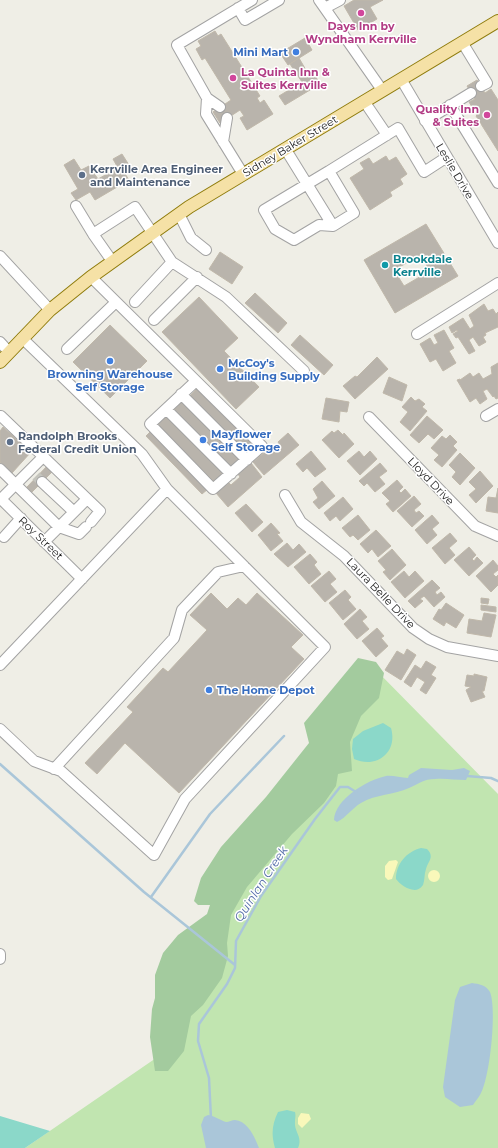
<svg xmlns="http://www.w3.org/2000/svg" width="498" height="1148" viewBox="0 0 498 1148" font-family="Montserrat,sans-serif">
<rect width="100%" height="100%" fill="#efeee6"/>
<path fill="#c1e5b0" d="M 369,663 L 498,794 L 498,1148 L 25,1148 L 175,1045 L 229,879 Z"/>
<path fill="#a3cb9e" d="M 358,658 L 376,662 L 384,673 L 379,698 L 361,716 L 350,742 L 352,771 L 338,774 L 336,786 L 324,803 L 292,834 L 247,887 L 231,915 L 227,943 L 228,956 L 222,978 L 203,1005 L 191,1016 L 184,1051 L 168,1071 L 155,1071 L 150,1037 L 152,1009 L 155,998 L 155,975 L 163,953 L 178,935 L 207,914 L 210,905 L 198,905 L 194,901 L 201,878 L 221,847 L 266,797 L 309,743 L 304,723 Z"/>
<path fill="#f9f8ba" d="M 396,860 L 398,862 L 392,879 L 388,880 L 385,877 L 385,866 L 389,861 Z
M428 876a6 6 0 1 1 12 0a6 6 0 1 1-12 0Z
M 301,1113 L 309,1114 L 311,1119 L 302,1128 L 298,1124 L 298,1118 Z"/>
<path fill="#8bd8c9" d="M 383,723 L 391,728 C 398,752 377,769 354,759 L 352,749 L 353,739 L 363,731 Z
M 421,848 L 427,849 C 435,857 428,861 426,869 C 424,874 425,880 423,885 C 416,896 401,886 396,879 C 396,864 406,852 421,848 Z
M 287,1110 L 295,1112 C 296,1116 295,1118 295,1122 C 294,1132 303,1137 298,1148 L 275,1148 C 271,1134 272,1125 278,1112 Z
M 0,1116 L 50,1131 L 25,1148 L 0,1148 Z"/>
<path fill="#aac6d9" d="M 421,768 L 452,770 L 464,768 L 470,771 L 466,780 C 455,780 445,778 435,779 C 424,779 418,784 409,788 C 394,795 376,794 361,803 C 352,808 347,817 337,822 L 334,820 C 335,799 367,780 386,776 C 392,775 401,778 408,778 L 409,775 Z
M 472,983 C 479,984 486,985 490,992 C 497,1009 490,1079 480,1095 C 478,1098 475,1102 473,1105 L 460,1107 L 445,1097 L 443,1087 L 455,1000 L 460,987 Z
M 208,1115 C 215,1116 220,1120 226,1122 C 229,1122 232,1120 235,1120 C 248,1121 255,1138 259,1148 L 206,1148 L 201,1125 L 204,1117 Z"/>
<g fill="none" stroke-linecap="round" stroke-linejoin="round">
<path stroke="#aac6d9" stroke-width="2.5" d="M 0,764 L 144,892 L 235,965
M 467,776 L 491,778 L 498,781
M 151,897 L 210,814 L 284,736
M 211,1119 L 209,1078 L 198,1041 L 199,1024 L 227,984 L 235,968 L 236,941 L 261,896 L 315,819 L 340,787 L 348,787 L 356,792"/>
</g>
<path fill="#b9b4ac" stroke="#c0b8aa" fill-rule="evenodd" d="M 354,0 L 383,0 L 370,7 L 377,19 L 358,30 L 344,6 Z
M 215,31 L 218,36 L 221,34 L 260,96 L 257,98 L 260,103 L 264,100 L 273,114 L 247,130 L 240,118 L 244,116 L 240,110 L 220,123 L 213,112 L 231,100 L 205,58 L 202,60 L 196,49 L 201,46 L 198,41 Z
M 305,38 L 312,50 L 288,65 L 280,53 Z
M 299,58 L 310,77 L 314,74 L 320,84 L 285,105 L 279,96 L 302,82 L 290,64 Z
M 477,80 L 485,93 L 491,89 L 498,100 L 498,151 L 476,116 L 477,115 L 469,102 L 475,99 L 467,86 Z
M 122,154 L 129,165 L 122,169 L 129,180 L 95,200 L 90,192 L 76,200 L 71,193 L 78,189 L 64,165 L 74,159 L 81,170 L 89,166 L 98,179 L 118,168 L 113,159 Z
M 386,156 L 389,161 L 396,157 L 407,174 L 400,179 L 403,184 L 390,192 L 392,196 L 370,210 L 350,178 L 364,169 L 360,163 L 369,158 L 373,164 Z
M 426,224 L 458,276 L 395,313 L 364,260 ZM 421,255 L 430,271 L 404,286 L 394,270 Z
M 220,252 L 243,267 L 232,284 L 209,269 Z
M 255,293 L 287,323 L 278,333 L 245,303 Z
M 199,297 L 238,338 L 224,351 L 259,387 L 236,409 L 162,332 Z
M 484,304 L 488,311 L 493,309 L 496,314 L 498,312 L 498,327 L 485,333 L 486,335 L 483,337 L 486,342 L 479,346 L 473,337 L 469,340 L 475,351 L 469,354 L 458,337 L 456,338 L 453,334 L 458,331 L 457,330 L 452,333 L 449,327 L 463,318 L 470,329 L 474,326 L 469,315 Z
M 110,325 L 147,361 L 110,398 L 73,362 Z
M 444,330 L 454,348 L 449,351 L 456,363 L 443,371 L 436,359 L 430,362 L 420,344 L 430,338 L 434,345 L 438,343 L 434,335 Z
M 300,335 L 333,365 L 324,375 L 291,345 Z
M 377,357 L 388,369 L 355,399 L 343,386 L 355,376 L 357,377 Z
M 498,363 L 498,398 L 496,399 L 494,396 L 493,397 L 487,389 L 483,391 L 487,399 L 480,404 L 476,398 L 470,402 L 457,380 L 460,379 L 460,380 L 470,373 L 473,377 L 479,373 L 483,379 L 492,374 L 491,367 Z
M 389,377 L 407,385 L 402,401 L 383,393 Z
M 198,388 L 256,445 L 247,455 L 189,397 Z
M 411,397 L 415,401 L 419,399 L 425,404 L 422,407 L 427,411 L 410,431 L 400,422 L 408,412 L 402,407 Z
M 326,398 L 349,402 L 347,412 L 340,411 L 339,422 L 322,419 Z
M 182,401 L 240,458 L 231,468 L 173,411 Z
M 166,415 L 224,473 L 215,482 L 157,425 Z
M 427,416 L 443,430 L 434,439 L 428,434 L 419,443 L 410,435 Z
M 3,427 L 31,452 L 12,473 L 0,462 L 0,431 Z
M 152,430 L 208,489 L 202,494 L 146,436 Z
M 338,430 L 343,435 L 344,433 L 354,444 L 339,458 L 322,440 L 332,431 L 334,433 Z
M 288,433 L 299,445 L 264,475 L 253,462 L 266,451 L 269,454 L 280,445 L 278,442 Z
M 450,435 L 457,442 L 453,446 L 457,450 L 442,467 L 434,460 L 439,455 L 431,448 L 442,436 L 446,439 Z
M 311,451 L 326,469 L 315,477 L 307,468 L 303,472 L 296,464 Z
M 359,451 L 364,457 L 370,451 L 377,459 L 360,475 L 347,461 Z
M 460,453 L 475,468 L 460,485 L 452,477 L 456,472 L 449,465 Z
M 251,463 L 262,477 L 228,507 L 216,493 L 229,483 L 231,485 L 240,477 L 238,474 Z
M 380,463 L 387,471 L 379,477 L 385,484 L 375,492 L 367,483 L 364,486 L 359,481 Z
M 49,464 L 54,470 L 32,492 L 27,487 Z
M 480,471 L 493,486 L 476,503 L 469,495 L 476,489 L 469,482 Z
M 397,480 L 403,487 L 399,491 L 401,493 L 405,489 L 411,496 L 393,512 L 386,504 L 390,501 L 382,493 Z
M 322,481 L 335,496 L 319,509 L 313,502 L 318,498 L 313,489 Z
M 498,488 L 498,513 L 486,511 L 488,497 L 496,498 Z
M 414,496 L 421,504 L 414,510 L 416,513 L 419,511 L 424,516 L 412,527 L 397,511 Z
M 343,497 L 353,509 L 340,521 L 336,516 L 330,521 L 324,513 Z
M 246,504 L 263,522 L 252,532 L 235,513 Z
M 358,515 L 370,530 L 358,540 L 353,535 L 350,537 L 342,528 Z
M 432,515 L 439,523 L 432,529 L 437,535 L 427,544 L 415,530 Z
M 271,523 L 280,533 L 277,534 L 283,541 L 271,551 L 258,535 Z
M 376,530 L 391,546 L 378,557 L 372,549 L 368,553 L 360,544 Z
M 450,533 L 457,541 L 449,548 L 455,555 L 445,564 L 432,548 Z
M 287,543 L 293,550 L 299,544 L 306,552 L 288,567 L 274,554 Z
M 469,547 L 476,555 L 472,559 L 474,561 L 477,557 L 483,563 L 469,576 L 454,560 Z
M 392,549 L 406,565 L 390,580 L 383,572 L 386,570 L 378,561 Z
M 310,554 L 317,562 L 314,565 L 321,574 L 309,584 L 294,567 Z
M 493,560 L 498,566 L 498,570 L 493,574 L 496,577 L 498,575 L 498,585 L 491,592 L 476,576 Z
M 329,571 L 336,579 L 330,584 L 337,592 L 325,602 L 311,586 Z
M 404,571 L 409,577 L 415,571 L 424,581 L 405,598 L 391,582 Z
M 432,580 L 440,588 L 435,592 L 437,595 L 441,592 L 445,597 L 434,607 L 424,596 L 420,599 L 423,601 L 415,608 L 408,601 Z
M 345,590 L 351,597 L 348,600 L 356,609 L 343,620 L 329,603 Z
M 211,593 L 227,609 L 238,598 L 246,605 L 257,593 L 303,635 L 291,647 L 304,659 L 179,793 L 125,743 L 97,774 L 85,763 L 133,712 L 127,707 L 163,668 L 168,672 L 207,630 L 190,615 Z
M 481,598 L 489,599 L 488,604 L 481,603 Z
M 446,603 L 464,615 L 456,628 L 446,622 L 444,626 L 433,619 L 439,609 L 441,610 Z
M 481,605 L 496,607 L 496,612 L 481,610 Z
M 360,609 L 367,617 L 362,621 L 369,629 L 357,639 L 344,624 Z
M 484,613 L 496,615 L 491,637 L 467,633 L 469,619 L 482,621 Z
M 377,628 L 384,636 L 381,638 L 388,646 L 376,657 L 362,641 Z
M 407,649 L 416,655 L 401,680 L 385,670 L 397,651 L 404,655 Z
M 426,661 L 436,667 L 431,675 L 436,678 L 426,694 L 420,690 L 425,682 L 417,677 L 411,687 L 404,682 L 415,665 L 421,669 Z
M 474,674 L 487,677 L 484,691 L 482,691 L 485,697 L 471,702 L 466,690 L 471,687 L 465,686 L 467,675 L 474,676 Z"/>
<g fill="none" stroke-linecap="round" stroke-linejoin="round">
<path stroke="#c5c5be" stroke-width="10" stroke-dasharray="10 5" stroke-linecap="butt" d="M 36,476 L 42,482"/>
<defs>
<path id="minor" d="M 319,0 L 382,90
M 238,8 L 245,20 L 279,0
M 325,8 L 340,0
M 462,42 L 487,83 L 481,86
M 401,79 L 498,243
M 207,98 L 220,107
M 364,101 L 387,135
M 450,105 L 498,183
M 425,121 L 471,93
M 223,142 L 227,118
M 286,150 L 333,226
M 329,171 L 354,213 L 333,226 L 319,225 L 294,240 L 275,229 L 264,210 Z
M 329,171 L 398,128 L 424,172 L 447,157
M 243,174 L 206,114 L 207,98 L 177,45 L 252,0
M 76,206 L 93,234 L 135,207 L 172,262 L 226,297 L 304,371
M 179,214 L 191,238 L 206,250
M 93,234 L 112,261
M 0,256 L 50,310
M 91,277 L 262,446 L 213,489 L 150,424 L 196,381
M 135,302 L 172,262
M 154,320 L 197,277
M 417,334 L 498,283
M 22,338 L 142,454 L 167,489
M 0,342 L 9,352
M 67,349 L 116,302
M 181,394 L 247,460
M 166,409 L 231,474
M 486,416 L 498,409
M 0,417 L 1,416 L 100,511 L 91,522
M 369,417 L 475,526 L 498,536
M 0,469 L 59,527 L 79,534 L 86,527
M 42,482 L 74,512
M 285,495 L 301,522 L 344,556 L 413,628 L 429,639 L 447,647 L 498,656
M 0,498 L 82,579
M 1,499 L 43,457
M 4,537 L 21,518
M 44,542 L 87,499
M 0,665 L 167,489 L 325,647 L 185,799 L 154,855 L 61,771 L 34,761 L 0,729
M 54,769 L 174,638 L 182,610 L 218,572 L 244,566
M 0,954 L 0,959"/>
<path id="major" d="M 0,362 L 50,310 L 91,277 L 189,207 L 498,21"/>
</defs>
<use href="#minor" stroke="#a3a3a3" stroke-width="12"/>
<use href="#major" stroke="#8f7c0c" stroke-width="14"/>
<use href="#minor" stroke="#fff" stroke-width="10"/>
<use href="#major" stroke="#f5e1a6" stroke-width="12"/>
</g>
<g fill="#d1479c" stroke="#fff" stroke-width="1.5">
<circle cx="361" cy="13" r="4"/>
<circle cx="233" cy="78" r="4"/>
<circle cx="487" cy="115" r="4"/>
</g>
<g fill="#3f7fe0" stroke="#fff" stroke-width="1.5">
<circle cx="296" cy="52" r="4"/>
<circle cx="110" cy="361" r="4"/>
<circle cx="220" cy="369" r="4"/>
<circle cx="203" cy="440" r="4"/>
<circle cx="209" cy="690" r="4"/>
</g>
<g fill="#5c6f8a" stroke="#fff" stroke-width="1.5">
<circle cx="82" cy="175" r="4"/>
<circle cx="10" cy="442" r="4"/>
</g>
<circle fill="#0f9aa8" stroke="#fff" stroke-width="1.5" cx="385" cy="265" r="4"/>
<g text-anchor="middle" stroke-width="3" stroke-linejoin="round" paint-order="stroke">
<g font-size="11" font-weight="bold" fill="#b23c85" stroke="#fff">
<text x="361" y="30">Days Inn by<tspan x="361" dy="13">Wyndham Kerrville</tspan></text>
<text x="241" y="76" text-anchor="start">La Quinta Inn &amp;<tspan x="241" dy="13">Suites Kerrville</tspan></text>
<text x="479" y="113" text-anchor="end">Quality Inn<tspan x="479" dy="13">&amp; Suites</tspan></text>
</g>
<g font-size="11" font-weight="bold" fill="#366cbe" stroke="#fff" text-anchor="start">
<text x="288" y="56" text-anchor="end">Mini Mart</text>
<text x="228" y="367">McCoy's<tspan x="228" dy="13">Building Supply</tspan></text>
<text x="110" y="378" text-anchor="middle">Browning Warehouse<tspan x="110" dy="13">Self Storage</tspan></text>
<text x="211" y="438">Mayflower<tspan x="211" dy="13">Self Storage</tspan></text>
<text x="217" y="694">The Home Depot</text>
</g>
<g font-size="11" fill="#1f1f1f" stroke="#fff">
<text transform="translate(290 146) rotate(-31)" y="4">Sidney Baker Street</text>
<text transform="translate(455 171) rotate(59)" y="4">Leslie Drive</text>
<text transform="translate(431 481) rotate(46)" y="4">Lloyd Drive</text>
<text transform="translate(41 538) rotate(44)" y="4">Roy Street</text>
<text transform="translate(381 593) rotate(46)" y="4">Laura Belle Drive</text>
</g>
<g font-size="11" font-weight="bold" fill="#4e5e75" stroke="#fff" text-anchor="start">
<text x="90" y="173">Kerrville Area Engineer<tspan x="90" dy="13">and Maintenance</tspan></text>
<text x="18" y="440">Randolph Brooks<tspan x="18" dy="13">Federal Credit Union</tspan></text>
</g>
<g font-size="11" font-weight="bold" fill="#0d838f" stroke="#fff" text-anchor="start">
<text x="393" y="263">Brookdale<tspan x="393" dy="13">Kerrville</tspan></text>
</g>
<g font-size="12" font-style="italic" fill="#536da8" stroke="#fff">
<text transform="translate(261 884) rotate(-57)" y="4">Quinlan Creek</text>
</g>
</g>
</svg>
